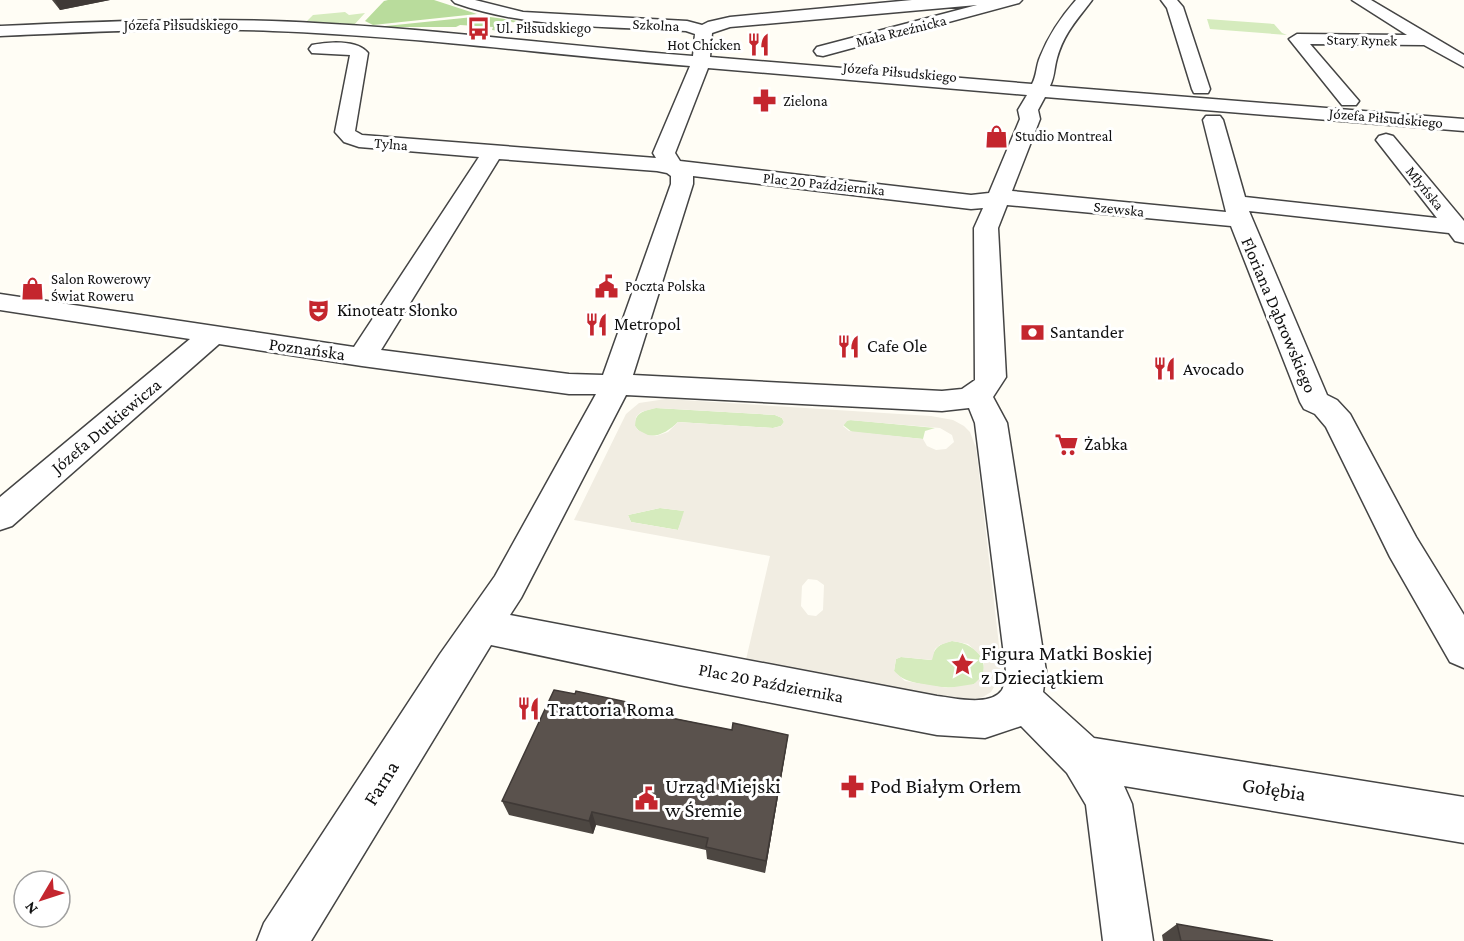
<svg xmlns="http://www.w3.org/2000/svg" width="1464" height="941" viewBox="0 0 1464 941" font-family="'Crimson Pro',serif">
<rect width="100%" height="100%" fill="#fffdf5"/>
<path fill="#d5ebbd" d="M 345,12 L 349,15 L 365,13 L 353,26 L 307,21 L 313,15 Z
M 1207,19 L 1274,24 L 1282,33 L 1287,35 L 1210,29 Z
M 656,408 L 775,415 L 782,418 L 784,422 L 781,426 L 773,428 L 678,422 C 666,434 647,444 635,426 C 634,413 645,410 656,408 Z
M 851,420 L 935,428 L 925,431 L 923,439 L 852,432 L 843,425 L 845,421 Z
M 660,508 L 685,511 L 678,530 L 631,522 L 628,515 Z
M 952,641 C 971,643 988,655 983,675 C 980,680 977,683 972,685 C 957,691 903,686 894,671 L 896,659 L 901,657 L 931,660 C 934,648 940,643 952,641 Z"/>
<path fill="#b9dc9c" d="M 388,0 L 434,0 L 477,14 L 373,25 L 365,21 L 384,1 Z
M 483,16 L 532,23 L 507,22 L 499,31 L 492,30 L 493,27 L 460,25 L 456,27 L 376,27 Z"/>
<path fill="#f1ede2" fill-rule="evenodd" d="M 666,399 L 931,416 L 953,420 L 964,426 L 970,432 L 976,448 L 1001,662 L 999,679 L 991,692 L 983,697 L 961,702 L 745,664 L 770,556 L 574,520 L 626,414 L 639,403 ZM 656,408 L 775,415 L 782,418 L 784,422 L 781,426 L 773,428 L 678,422 L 668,432 L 656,436 L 648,435 L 638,430 L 635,426 L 636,417 L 641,412 ZM 848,420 L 940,428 L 952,435 L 954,442 L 946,449 L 936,450 L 927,446 L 923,439 L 849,431 L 843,426 ZM 660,508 L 684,511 L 678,530 L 631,522 L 628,515 ZM 808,579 L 817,580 L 824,585 L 823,610 L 816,616 L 808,615 L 801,606 L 802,586 ZM 952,641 L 968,644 L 981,656 L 984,663 L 983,675 L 974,684 L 948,688 L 905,681 L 894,671 L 896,659 L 901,657 L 932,660 L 935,649 L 940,645 Z"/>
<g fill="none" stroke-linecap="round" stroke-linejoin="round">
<defs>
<path id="minor" d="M 452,0 L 475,0 L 523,12 L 687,21 L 702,25 L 708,22 L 730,17 L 912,0 L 1022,0 L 1019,3 L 823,56 L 817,55 L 814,51 L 817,47 L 977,5 L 730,27 L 712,33 L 710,57 L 1032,84 C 1037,75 1036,66 1040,57 C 1049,35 1060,18 1076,0 L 1092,0 C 1077,20 1064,33 1057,58 C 1054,68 1055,76 1050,86 L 1464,119 L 1464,131 L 1045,97 L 1038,110 L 1040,119 L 1012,191 L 1226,212 L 1203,120 L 1206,116 L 1220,116 L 1223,120 L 1245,197 L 1437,218 L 1376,140 L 1379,136 L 1386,134 L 1393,136 L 1464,221 L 1464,243 L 1455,241 L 1449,233 L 1249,211 L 1327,395 L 1337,400 L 1350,414 L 1416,537 L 1464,615 L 1464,668 L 1450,662 L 1390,557 L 1326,427 L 1315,414 L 1304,409 L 1300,402 L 1231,226 L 1007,205 L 998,228 L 1006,377 L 993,397 L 1007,423 L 1046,671 L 1043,692 L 1094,738 L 1464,797 L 1464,843 L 1124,786 L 1132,804 L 1153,941 L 1103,941 L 1086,805 L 1067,773 L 1021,726 L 985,738 L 937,735 L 679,685 L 491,645 L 311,941 L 257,941 L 264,923 L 440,654 L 495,576 L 596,394 L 569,394 L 362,366 L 219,344 L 12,526 L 0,530 L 0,497 L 190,339 L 0,310 L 0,294 L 354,347 L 479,157 L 359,147 L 344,142 L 335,132 L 350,55 L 312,53 L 309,49 L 312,45 C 327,42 357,39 368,53 L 355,131 L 362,135 L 656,158 L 653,153 L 690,66 C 551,55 413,36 273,31 C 182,27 91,32 0,36 L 0,26 C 91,22 181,18 272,21 C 413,26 553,45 693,56 L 695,34 L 686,31 C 608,26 529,29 455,3 ZM 708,68 L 1027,95 L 1018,110 L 1020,119 L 989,193 L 971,195 L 680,161 L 675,153 ZM 499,159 L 657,171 L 667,173 L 671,176 L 671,184 L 603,375 L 569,374 L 381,350 ZM 693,176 L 971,209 L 983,208 L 974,228 L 975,380 L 962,389 L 942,391 L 633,375 L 693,184 ZM 626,395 L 942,411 L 969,408 L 975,423 L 1006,671 C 1005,677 1005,685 1002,690 C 990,707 955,698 937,696 L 510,615 L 521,598 Z
M 1161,0 L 1177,0 L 1183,7 L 1210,89 L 1208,93 L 1194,93 L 1192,89 L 1167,8 Z
M 1352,0 L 1371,0 L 1464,55 L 1464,67 L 1424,45 L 1310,44 L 1359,101 L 1356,105 L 1342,105 L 1289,39 L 1297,34 L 1407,35 Z"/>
</defs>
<use href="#minor" stroke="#444" stroke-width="3"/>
<use href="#minor" fill="#fff" fill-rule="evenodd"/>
</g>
<path fill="#4d4742" d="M 52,0 L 110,0 L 60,10 Z
M 629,709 L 732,730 L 788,735 L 786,749 L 765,873 L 707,859 L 706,850 L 596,825 L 593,834 L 509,815 L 502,801 Z
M 1177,924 L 1273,941 L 1163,941 L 1162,935 Z"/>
<path fill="#3f3936" d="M 55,0 L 110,0 L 60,10 Z
M 788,735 L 786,749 L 765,873 L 766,861 Z
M 592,812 L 596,825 L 593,834 L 589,821 Z"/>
<path fill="#5a524d" stroke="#3f3936" stroke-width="1.5" d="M 554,690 L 575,694 L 576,691 L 627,702 L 625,709 L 732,730 L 733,723 L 788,735 L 766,861 L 706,847 L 708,838 L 592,812 L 589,821 L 502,801 Z
M 1177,924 L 1273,941 L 1181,941 Z"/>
<defs>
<symbol id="bus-bare" viewBox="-9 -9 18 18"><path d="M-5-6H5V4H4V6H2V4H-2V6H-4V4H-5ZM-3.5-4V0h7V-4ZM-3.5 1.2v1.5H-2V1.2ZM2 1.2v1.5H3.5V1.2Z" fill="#c4262e" stroke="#fff" stroke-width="2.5" paint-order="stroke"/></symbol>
<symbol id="restaurant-bare" viewBox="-9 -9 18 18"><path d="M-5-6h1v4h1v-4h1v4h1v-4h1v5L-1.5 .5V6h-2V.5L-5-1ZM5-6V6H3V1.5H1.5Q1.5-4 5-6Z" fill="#c4262e" stroke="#fff" stroke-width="2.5" paint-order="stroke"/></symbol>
<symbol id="pharmacy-bare" viewBox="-9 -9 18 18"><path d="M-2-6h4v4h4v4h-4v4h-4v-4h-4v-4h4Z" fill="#c4262e" stroke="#fff" stroke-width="2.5" paint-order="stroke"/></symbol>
<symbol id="shop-bare" viewBox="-9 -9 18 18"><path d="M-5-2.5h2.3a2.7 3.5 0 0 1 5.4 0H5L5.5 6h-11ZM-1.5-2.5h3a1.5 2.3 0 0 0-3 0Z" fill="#c4262e" stroke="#fff" stroke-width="2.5" paint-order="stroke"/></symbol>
<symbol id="civic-bare" viewBox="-9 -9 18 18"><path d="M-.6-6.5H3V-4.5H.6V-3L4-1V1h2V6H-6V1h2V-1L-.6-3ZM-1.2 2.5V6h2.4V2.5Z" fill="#c4262e" stroke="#fff" stroke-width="2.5" paint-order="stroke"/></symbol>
<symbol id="theatre-bare" viewBox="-9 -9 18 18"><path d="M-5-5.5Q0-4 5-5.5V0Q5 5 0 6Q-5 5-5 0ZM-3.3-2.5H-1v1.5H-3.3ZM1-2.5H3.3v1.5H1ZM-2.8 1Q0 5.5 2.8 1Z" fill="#c4262e" stroke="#fff" stroke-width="2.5" paint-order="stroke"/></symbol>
<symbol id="bank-bare" viewBox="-9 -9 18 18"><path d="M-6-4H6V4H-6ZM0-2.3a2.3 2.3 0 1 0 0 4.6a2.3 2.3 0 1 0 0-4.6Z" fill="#c4262e" stroke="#fff" stroke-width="2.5" paint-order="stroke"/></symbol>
<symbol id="supermarket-bare" viewBox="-9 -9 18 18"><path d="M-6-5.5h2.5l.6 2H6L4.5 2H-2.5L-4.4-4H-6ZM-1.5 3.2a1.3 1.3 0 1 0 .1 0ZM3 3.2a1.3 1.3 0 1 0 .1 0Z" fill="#c4262e" stroke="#fff" stroke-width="2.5" paint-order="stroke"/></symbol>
<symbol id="sight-bare" viewBox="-9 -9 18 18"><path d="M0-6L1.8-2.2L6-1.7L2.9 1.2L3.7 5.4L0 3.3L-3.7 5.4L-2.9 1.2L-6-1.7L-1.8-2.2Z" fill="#c4262e" stroke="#fff" stroke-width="2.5" paint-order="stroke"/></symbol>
</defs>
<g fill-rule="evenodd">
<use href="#bus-bare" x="462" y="12" width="33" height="33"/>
<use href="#restaurant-bare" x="742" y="28" width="33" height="33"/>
<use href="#pharmacy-bare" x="748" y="84" width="33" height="33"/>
<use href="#shop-bare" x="980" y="120" width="33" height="33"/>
<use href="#civic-bare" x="590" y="270" width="33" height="33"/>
<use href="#shop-bare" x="16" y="272" width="33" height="33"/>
<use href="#theatre-bare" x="302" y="294" width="33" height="33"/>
<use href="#restaurant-bare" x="580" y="308" width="33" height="33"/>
<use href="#bank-bare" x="1016" y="316" width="33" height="33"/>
<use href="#restaurant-bare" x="832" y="330" width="33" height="33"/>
<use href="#restaurant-bare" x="1148" y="352" width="33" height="33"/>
<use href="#supermarket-bare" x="1050" y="428" width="33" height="33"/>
<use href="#sight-bare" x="946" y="648" width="33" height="33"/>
<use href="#restaurant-bare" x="512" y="692" width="33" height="33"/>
<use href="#pharmacy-bare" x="836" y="770" width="33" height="33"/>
<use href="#civic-bare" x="630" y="782" width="33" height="33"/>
</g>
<g text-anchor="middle" stroke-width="6" stroke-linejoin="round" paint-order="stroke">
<g font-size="15" fill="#111" stroke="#fff">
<text x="181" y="30">Józefa Piłsudskiego</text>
<text transform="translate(656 25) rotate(3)" y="5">Szkolna</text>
<text transform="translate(901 31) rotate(-14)" y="5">Mała Rzeźnicka</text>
<text transform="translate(1362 40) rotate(1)" y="5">Stary Rynek</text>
<text transform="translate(900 72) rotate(5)" y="5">Józefa Piłsudskiego</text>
<text transform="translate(1386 118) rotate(5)" y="5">Józefa Piłsudskiego</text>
<text transform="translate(391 144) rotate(5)" y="5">Tylna</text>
<text transform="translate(824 184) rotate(6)" y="5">Plac 20 Października</text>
<text transform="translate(1425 188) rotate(51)" y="5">Młyńska</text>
<text transform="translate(1119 209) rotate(6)" y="5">Szewska</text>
</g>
<g font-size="15" fill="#111" stroke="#fff" text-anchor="start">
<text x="496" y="33">Ul. Piłsudskiego</text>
<text x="741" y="50" text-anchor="end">Hot Chicken</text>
<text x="783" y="106">Zielona</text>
<text x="1015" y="141">Studio Montreal</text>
<text x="51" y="284">Salon Rowerowy<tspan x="51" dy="17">Świat Roweru</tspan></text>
<text x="625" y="291">Poczta Polska</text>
</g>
<g font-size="18" fill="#111" stroke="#fff" text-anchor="start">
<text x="337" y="316">Kinoteatr Słonko</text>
<text x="614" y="330">Metropol</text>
<text x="1050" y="338">Santander</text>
<text x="867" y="352">Cafe Ole</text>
<text x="1183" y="375">Avocado</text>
<text x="1084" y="450">Żabka</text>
</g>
<g font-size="18" fill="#111" stroke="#fff">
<text transform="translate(1279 315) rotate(67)" y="6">Floriana Dąbrowskiego</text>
<text transform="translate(307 349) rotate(8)" y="6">Poznańska</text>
<text transform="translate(106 426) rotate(-40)" y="6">Józefa Dutkiewicza</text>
<text transform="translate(771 683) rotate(11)" y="6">Plac 20 Października</text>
</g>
<g font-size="21" fill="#111" stroke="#fff" text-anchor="start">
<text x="981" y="660">Figura Matki Boskiej<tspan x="981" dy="24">z Dzieciątkiem</tspan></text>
<text x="547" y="716">Trattoria Roma</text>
<text x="665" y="793">Urząd Miejski<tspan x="665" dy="24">w Śremie</tspan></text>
<text x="870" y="793">Pod Białym Orłem</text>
</g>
<g font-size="21" fill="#111" stroke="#fff">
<text transform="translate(381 783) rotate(-58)" y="7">Farna</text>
<text transform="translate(1274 789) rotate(9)" y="7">Gołębia</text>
</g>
</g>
<g transform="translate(42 899) rotate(231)"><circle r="28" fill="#ffffff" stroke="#a0a0a0" stroke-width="1.5"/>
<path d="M0-4.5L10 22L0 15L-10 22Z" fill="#c4262e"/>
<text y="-9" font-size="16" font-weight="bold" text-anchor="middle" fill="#111111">N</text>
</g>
</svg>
